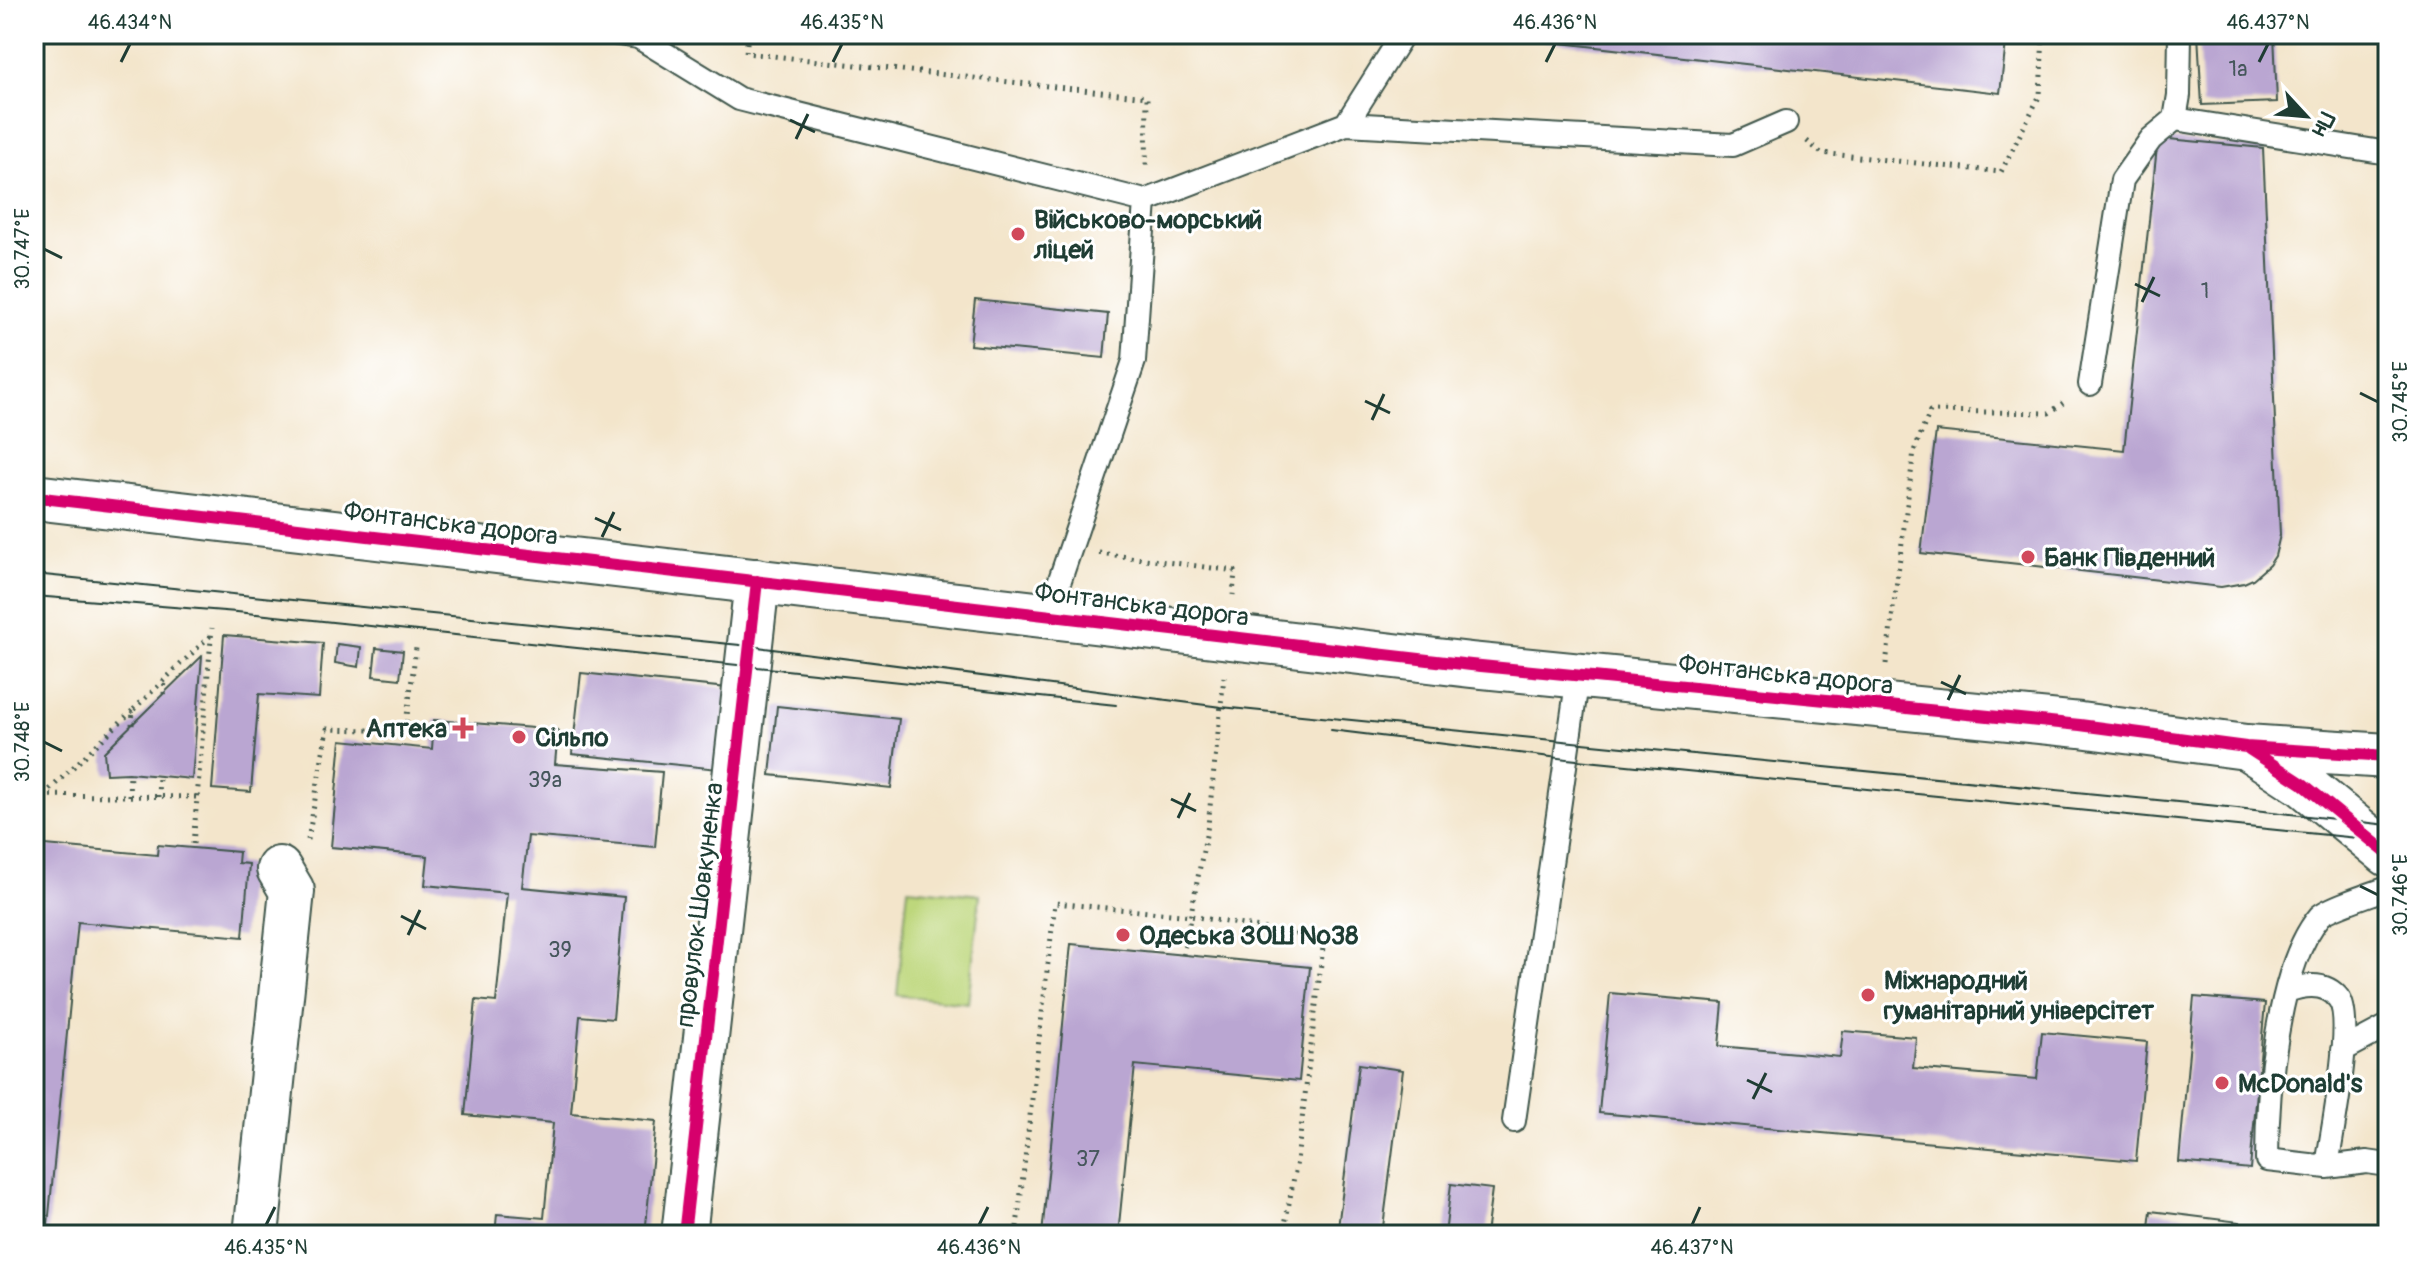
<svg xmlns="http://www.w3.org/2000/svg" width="2422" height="1269" viewBox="0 0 2422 1269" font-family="Pangolin,sans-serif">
<rect width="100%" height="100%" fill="#fff"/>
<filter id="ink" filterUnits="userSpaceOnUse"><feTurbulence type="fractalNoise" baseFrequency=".0125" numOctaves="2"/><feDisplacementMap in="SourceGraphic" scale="16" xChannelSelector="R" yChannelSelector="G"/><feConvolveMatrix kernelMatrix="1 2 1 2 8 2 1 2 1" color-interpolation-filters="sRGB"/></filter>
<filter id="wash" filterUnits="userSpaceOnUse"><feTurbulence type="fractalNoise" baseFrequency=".006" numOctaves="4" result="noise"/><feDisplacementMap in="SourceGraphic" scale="32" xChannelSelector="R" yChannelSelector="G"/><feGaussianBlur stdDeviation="1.8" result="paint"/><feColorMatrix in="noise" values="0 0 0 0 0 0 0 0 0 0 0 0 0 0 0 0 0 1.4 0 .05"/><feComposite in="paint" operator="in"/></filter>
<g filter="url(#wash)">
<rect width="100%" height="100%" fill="#f3e5cb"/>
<path fill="#bdd77c" stroke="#6e8a58" stroke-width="2" d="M 908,888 L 980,895 L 968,1003 L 897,995 Z"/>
<g id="blocks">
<path fill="#baa6d2" d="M 1545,34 L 2007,34 L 2000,93 L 1544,41 Z
M 2198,34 L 2274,34 L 2277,102 L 2202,105 Z
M 2158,138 L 2263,148 L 2280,535 L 2275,556 L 2269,565 L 2253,579 L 2244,583 L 2221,587 L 1921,553 L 1936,431 L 2124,450 Z
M 975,300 L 1108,314 L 1104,358 L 970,345 Z
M 224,635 L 323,643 L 319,698 L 259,694 L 251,792 L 212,789 Z
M 337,644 L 361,647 L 359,667 L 335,663 Z
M 376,648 L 403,651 L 400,679 L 373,676 Z
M 202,656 L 192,779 L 129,773 L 106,774 L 104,752 Z
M 581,673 L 727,688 L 718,769 L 572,754 Z
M 777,706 L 899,719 L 891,788 L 770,775 Z
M 434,720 L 558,730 L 555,764 L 662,772 L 655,847 L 528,836 L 522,887 L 624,897 L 613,1019 L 580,1016 L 571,1113 L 656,1121 L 645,1235 L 495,1235 L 497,1214 L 544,1218 L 553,1123 L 465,1115 L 476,1000 L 496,1002 L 507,893 L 425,885 L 428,856 L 331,847 L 341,740 L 432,749 Z
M 34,844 L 157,855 L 158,845 L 239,852 L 238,863 L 249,864 L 243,937 L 78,922 L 47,1235 L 34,1235 Z
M 1071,944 L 1310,967 L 1299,1081 L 1135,1065 L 1118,1235 L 1042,1235 Z
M 1610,993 L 1723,1003 L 1719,1046 L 1840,1057 L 1843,1031 L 1916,1037 L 1913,1068 L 2037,1079 L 2042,1032 L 2147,1042 L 2136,1161 L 1599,1113 Z
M 2194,997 L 2265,1003 L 2250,1169 L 2179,1162 Z
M 1359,1064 L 1403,1070 L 1382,1235 L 1337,1235 Z
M 1451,1184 L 1492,1189 L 1486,1235 L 1445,1235 Z
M 2151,1211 L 2240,1222 L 2238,1235 L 2148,1235 Z"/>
</g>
</g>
<g filter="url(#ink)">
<use href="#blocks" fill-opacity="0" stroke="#3f564b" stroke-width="2"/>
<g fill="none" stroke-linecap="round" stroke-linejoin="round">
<defs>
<path id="service" d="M 618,34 L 638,37 L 739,99 L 1145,201
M 2175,119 L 2388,153
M 1346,124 L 1733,145 L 1786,122
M 2090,384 L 2122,180 L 2151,139 L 2175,119 L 2179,95 L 2180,34
M 1048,615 L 1134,361 L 1145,201 L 1346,124 L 1403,34
M 2388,888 C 2374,893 2328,908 2320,916 C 2277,966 2267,1095 2267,1160 L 2327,1167 L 2367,1162 L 2388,1165
M 2287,991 C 2304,985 2326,981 2339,999 C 2355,1021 2331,1136 2327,1167
M 2343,1050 L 2388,1026
M 1514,1121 L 1578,676"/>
<path id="minor" d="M 256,1235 L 292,891 L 279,869
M 684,1235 L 757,581"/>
<path id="secondary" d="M 34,497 L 1471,665 L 2080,725 L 2246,747 L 2388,756
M 2251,750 L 2303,784 L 2388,854"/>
</defs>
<use href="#service" stroke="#3f564b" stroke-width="26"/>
<use href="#minor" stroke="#3f564b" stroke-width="48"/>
<use href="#secondary" stroke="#3f564b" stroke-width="48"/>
<path stroke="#3f564b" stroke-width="5" stroke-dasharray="2 6" stroke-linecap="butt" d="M 748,34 L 746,53 L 1147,97 L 1146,170
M 1807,141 L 1821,153 L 2001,172 L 2040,95 L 2043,34
M 1099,553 L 1235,571 L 1233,595
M 1886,664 L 1914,451 L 1930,411 L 2049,413 L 2066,401
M 164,694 L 165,680
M 132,725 L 133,710 L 211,635
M 34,795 L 197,797
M 44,795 L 133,710
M 129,796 L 130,774
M 158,797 L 159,776
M 308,840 L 327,729 L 405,731 L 416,648
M 193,844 L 212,628
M 1183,955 L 1208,825 L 1224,677
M 1016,1235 L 1055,903 L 1191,916 L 1324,939 L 1297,1161 L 1283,1235"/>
<use href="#service" stroke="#fff" stroke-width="22"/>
<use href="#minor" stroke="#fff" stroke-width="44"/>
<use href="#secondary" stroke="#fff" stroke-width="44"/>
<path stroke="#1f3d34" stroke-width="2" d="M 34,574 L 750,646 L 1221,707 L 2228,807 L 2388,825
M 34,596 L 237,612 L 1116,705
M 1331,730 L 1567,759 L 2388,841"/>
<defs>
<path id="cycleway" d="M 34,497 L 1471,665 L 2080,725 L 2246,747 L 2388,756
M 2249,749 L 2303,784 L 2388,854
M 684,1235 L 757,581"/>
</defs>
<use href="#cycleway" stroke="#fff" stroke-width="17"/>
<use href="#cycleway" stroke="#d6006c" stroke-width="12"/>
</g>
</g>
<path fill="none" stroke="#1f3d34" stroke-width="3" d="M 121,62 L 130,44M 833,62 L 842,44M 1546,62 L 1555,44M 2259,62 L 2268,44M 790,120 L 815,132M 796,139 L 808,114M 44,249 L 62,258M 2135,284 L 2160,296M 2142,302 L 2154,277M 2360,393 L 2378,402M 1365,401 L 1390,413M 1372,420 L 1384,394M 595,518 L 621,530M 602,537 L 614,512M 1941,682 L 1966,694M 1948,700 L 1960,675M 44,742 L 62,751M 1171,799 L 1196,811M 1178,818 L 1190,793M 2360,886 L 2378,895M 401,916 L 426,929M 408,935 L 420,910M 1747,1080 L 1772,1092M 1753,1099 L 1766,1073M 266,1225 L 275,1207M 979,1225 L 988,1207M 1692,1225 L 1700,1207"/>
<g fill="#d1495b" stroke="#fff" stroke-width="3">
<circle cx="1018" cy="234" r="8"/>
<circle cx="2028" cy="557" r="8"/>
<path d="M459 716h8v8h8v8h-8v8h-8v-8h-8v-8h8z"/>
<circle cx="519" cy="737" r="8"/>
<circle cx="1123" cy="935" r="8"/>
<circle cx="1868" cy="995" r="8"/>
<circle cx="2222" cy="1083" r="8"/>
</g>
<g text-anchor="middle" stroke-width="6" stroke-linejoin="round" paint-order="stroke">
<g font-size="22" fill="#46575c">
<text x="2238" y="76">1а</text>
<text x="2205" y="298">1</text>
<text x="545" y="787">39а</text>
<text x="560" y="957">39</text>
<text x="1088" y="1166">37</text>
</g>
<g font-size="26" font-weight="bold" fill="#1f3d34" stroke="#fff" text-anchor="start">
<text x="1034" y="228">Військово-морський<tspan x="1034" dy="30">ліцей</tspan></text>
<text x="2044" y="566">Банк Південний</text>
<text x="447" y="737" text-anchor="end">Аптека</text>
<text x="535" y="746">Сільпо</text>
<text x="1139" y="944">Одеська ЗОШ №38</text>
<text x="1884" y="989">Міжнародний<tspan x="1884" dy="30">гуманітарний універсітет</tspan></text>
<text x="2238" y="1092">McDonald's</text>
</g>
<g font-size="26" fill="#1f3d34" stroke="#fff">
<text transform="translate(451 523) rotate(7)" y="9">Фонтанська дорога</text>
<text transform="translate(1142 604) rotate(7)" y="9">Фонтанська дорога</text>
<text transform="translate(1786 674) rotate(6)" y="9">Фонтанська дорога</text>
<text transform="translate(699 905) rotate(-83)" y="9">провулок Шовкуненка</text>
</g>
</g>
<rect width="2422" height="1269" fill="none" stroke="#fff" stroke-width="88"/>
<g transform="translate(2306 116) rotate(116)" stroke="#ffffff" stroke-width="6" paint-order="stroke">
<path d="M0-6L14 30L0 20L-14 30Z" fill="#1f3d34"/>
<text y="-12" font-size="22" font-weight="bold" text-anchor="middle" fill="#1f3d34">Пн</text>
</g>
<rect x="44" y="44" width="2334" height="1181" fill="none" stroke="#1f3d34" stroke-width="3"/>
<g font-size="20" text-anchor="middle" fill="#1f3d34">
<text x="130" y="29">46.434°N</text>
<text x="842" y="29">46.435°N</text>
<text x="1555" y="29">46.436°N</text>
<text x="2268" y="29">46.437°N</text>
<text transform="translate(22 249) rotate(-90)" y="7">30.747°E</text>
<text transform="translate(2400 402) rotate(-90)" y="7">30.745°E</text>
<text transform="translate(22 742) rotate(-90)" y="7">30.748°E</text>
<text transform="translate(2400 895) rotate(-90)" y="7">30.746°E</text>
<text x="266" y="1254">46.435°N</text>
<text x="979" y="1254">46.436°N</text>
<text x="1692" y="1254">46.437°N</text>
</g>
</svg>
